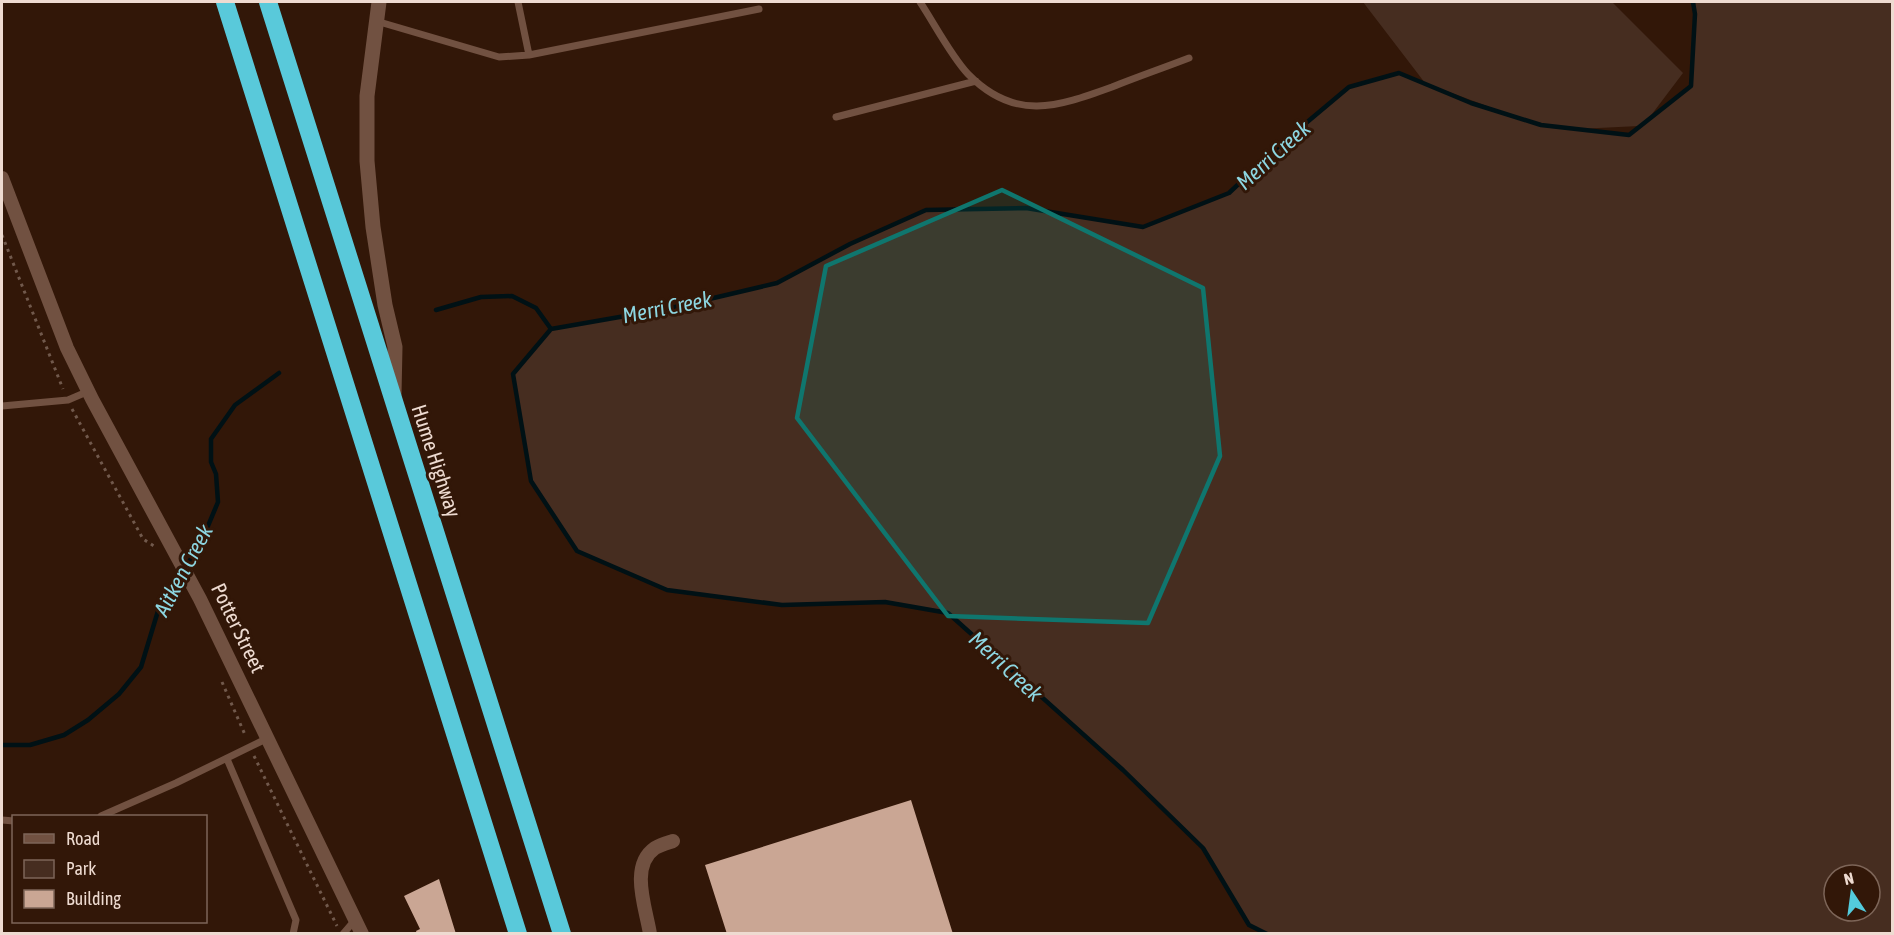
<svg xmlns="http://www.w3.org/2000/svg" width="1894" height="935" viewBox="0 0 1894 935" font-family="'Asap Condensed',sans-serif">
<rect width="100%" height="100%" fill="#321708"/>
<path fill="#462d20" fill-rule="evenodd" d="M 1363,2 L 1612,2 L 1683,73 L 1646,122 L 1691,86 L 1695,14 L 1693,2 L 1892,2 L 1892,933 L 1267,933 L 1249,925 L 1203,848 L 1123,770 L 948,613 L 885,602 L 782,605 L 667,590 L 577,551 L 531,481 L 513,374 L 551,329 L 671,308 L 777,283 L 850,244 L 926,210 L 1026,208 L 1143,226 L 1229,193 L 1281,144 L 1349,87 L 1399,73 L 1471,103 L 1511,115 L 1425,83 ZM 1639,126 L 1629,135 L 1578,129 ZM 1834,875 L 1870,875 L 1870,911 L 1834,911 Z"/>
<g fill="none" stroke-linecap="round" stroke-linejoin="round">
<path stroke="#001115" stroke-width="4.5" d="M 436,310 L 481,297 L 512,296 L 536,308 L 551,329
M 186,566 L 200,545 L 218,502 L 216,474 L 211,462 L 211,439 L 235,405 L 279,373
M 2,745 L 30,745 L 64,735 L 88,720 L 119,694 L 141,667 L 158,611 L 182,573
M 1267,934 L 1249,925 L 1203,848 L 1123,770 L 948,613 L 885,602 L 782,605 L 667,590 L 577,551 L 531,481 L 513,374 L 551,329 L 671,308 L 777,283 L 850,244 L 926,210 L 1026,208 L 1143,227 L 1229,193 L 1281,144 L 1349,87 L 1399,73 L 1471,103 L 1541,125 L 1629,135 L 1691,86 L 1695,14 L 1693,2"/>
</g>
<path fill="#caa694" d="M 911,800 L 953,934 L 727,934 L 705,865 Z
M 439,879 L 456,934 L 417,934 L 416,931 L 420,929 L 404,896 Z"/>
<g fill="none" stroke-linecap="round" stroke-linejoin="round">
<path stroke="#71594c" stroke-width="3" stroke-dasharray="3 4.5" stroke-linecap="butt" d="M 2,235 L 63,389
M 72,409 L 143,539 L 154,546
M 222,682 L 246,737
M 254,756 L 337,926"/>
<path stroke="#715141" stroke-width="7" d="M 920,2 C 934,23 951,56 968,74 C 1015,122 1057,107 1112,87 C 1137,77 1163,68 1189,58
M 376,21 L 499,57 L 529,55 L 518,2
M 529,55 L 759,9
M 836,117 L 976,81
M 2,406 L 68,400 L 89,391
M 227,759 L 296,920 L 293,934
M 101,816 L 176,783 L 268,738
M 2,820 L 14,821
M 343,934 L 355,920"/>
<path stroke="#715141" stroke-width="14" d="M 2,178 L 67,348 L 92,399 L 200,599 L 362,934
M 650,934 C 646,908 629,866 655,848 C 660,845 667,843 673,841"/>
<path stroke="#715141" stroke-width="15" d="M 379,2 L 367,96 L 367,161 L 373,227 L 385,305 L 395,347 L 394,394"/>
<path stroke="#59c9da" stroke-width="18" d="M 225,2 L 518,934
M 268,2 L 562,934"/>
</g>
<path fill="#0f766e" fill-opacity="0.2" stroke="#0f766e" stroke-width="4.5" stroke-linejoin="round" d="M 1002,190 L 1203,288 L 1220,456 L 1148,623 L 948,616 L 797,418 L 826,266 Z"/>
<g text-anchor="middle" stroke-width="6" stroke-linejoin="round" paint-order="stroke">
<g font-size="21" fill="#eedbd1" stroke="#321708">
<text transform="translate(436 461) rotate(72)" y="7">Hume Highway</text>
<text transform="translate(238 628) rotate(64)" y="7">Potter Street</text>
</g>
<g font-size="22" font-style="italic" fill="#8dd6e1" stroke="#321708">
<text transform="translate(1273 155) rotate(-42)" y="8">Merri Creek</text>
<text transform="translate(667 307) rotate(-11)" y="8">Merri Creek</text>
<text transform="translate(183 570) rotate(-62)" y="8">Aitken Creek</text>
<text transform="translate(1006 666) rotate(43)" y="8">Merri Creek</text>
</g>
</g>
<rect width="1894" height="935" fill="none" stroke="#eedbd1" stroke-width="6"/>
<rect x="12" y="815" width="195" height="108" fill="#321708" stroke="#7d6558" stroke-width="1.5"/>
<rect x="24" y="834" width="30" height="9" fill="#715141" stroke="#7d6558" stroke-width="1.5"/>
<text x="66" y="845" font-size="18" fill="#eedbd1">Road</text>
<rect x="24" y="860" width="30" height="18" fill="#462d20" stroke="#7d6558" stroke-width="1.5"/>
<text x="66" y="875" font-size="18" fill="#eedbd1">Park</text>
<rect x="24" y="890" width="30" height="18" fill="#caa694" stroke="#7d6558" stroke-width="1.5"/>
<text x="66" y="905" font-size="18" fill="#eedbd1">Building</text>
<g transform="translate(1852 893) rotate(347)"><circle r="28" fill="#321708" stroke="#7d6558" stroke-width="1.5"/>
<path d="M0-4.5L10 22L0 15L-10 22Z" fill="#53cbdc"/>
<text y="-9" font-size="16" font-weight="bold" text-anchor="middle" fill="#eedbd1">N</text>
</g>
</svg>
